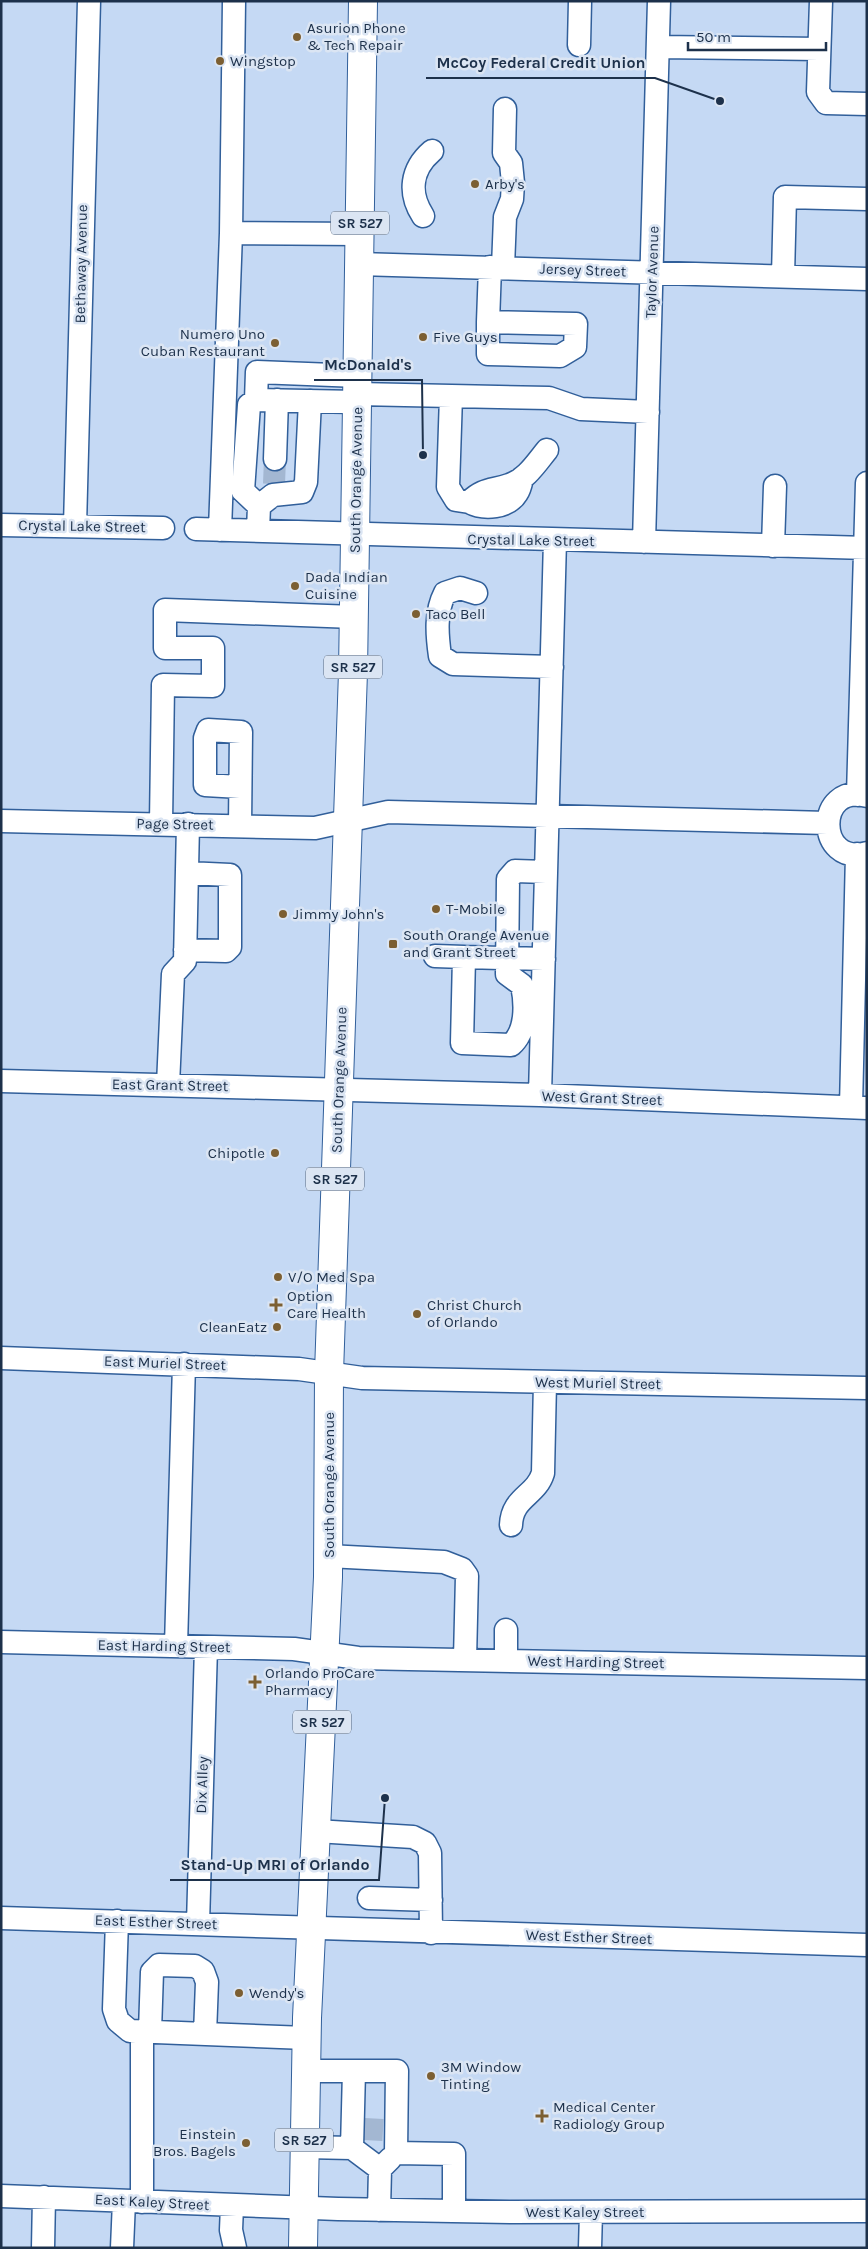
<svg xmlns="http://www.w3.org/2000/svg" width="868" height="2249" viewBox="0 0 868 2249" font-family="Karla,sans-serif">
<rect width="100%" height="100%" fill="#c5d9f4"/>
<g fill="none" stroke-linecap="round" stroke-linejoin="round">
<path stroke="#a3b7d2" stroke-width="22" stroke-dasharray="22 11" stroke-linecap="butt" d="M 274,484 L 275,459
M 364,2129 L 383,2130"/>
<defs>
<path id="minor" d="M 821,1 L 818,92 L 826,103 L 867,104
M 579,45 L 580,1
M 658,47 L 819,49
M 423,216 C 408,193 411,169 432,151
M 231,233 L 234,1
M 359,264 L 867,279
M 503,267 L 505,217 L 512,199 L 513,183 L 511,163 L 504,153 L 505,109
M 783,276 L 785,197 L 867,199
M 488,322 L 488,354 L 560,356 L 575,347 L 576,324 L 488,322 L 490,267
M 358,394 L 549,398 L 581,409 L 648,412
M 451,396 L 448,487 L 456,500 L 469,502 C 484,488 491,491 509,485 C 526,480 537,462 547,450
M 256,400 L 257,372 L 358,376
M 275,459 L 277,400
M 469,502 C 484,510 508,508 517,493 C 520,489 521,483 522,478
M 259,506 L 273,495 L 302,492 L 306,482 L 310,401
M 1,525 L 163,528
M 75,526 L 89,1
M 196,529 L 867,548
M 220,530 L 231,233 L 360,234
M 258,531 L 259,506 L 243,491 L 249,405 L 256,400 L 358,402
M 644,542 L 659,1
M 773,546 L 775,486
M 476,593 L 460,588 L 445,593 C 435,612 437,635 440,656 L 453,664 L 552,667
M 858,795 L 867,483
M 867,796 C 815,782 816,867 867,853
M 1,821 L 315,828 L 388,812 L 827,823
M 161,823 L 163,685 L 213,686 L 213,648 L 165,648 L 165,610 L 354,617
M 240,826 L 241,732 L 208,730 L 205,738 L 205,785 L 240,787
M 185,950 L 226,951 L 230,947 L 230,875 L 187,873
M 435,956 L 464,957
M 544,959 L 464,957 L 462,1043 L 511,1045 C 527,1031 526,1004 522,985 L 507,974 L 508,879 L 515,871 L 546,872
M 1,1081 L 540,1095 L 867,1108
M 168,1085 L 173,974 L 185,961 L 188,824
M 540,1095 L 555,540
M 851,1107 L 857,854
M 1,1358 L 299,1369 L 362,1378 L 867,1388
M 511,1525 C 512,1497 536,1496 543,1473 L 545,1382
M 328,1556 L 444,1562 L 462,1569 L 467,1576 L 465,1659
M 1,1642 L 294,1649 L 358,1658 L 867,1668
M 176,1646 L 184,1364
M 506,1660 L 506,1630
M 316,1831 L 413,1837 L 425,1843 L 430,1853 L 431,1933
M 369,1898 L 431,1900
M 1,1918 L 867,1945
M 117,1921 L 114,2009 L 118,2021 L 130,2031 L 306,2038
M 198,1924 L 206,1647
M 150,2031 L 152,1972 L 159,1965 L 195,1966 L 203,1971 L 207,1982 L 205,2034
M 305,2071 L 397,2071 L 396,2153 L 454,2154 L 454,2211
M 304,2147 L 352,2148 L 380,2169
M 352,2148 L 354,2071
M 1,2196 L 338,2209 L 510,2212 L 867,2211
M 142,2202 L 142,2031
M 232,2206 L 231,2230 L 235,2248
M 379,2210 L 380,2169 L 390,2159
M 43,2248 L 44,2197
M 122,2248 L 124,2201
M 590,2248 L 591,2212"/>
<path id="major" d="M 303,2248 L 307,2018 L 328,1577 L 329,1373 L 353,672 L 363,1"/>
</defs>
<use href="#minor" stroke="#315f9a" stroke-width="25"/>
<use href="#major" stroke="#315f9a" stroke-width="30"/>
<use href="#minor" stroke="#fff" stroke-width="22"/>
<use href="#major" stroke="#fff" stroke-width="28"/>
</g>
<g fill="#7c5f32" stroke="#dbe5f3" stroke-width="2">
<circle cx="297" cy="37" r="5"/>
<circle cx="220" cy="61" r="5"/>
<circle cx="475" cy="184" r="5"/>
<circle cx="423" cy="337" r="5"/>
<circle cx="275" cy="343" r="5"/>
<circle cx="295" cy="586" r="5"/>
<circle cx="416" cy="614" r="5"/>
<circle cx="436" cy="909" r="5"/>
<circle cx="283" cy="914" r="5"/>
<rect x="388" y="939" width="10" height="10" rx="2.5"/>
<circle cx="275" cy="1153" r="5"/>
<circle cx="278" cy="1277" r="5"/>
<path d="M273.5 1297.5h5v5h5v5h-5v5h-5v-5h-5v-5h5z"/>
<circle cx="417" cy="1314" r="5"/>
<circle cx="277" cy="1327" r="5"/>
<path d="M252.5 1674.5h5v5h5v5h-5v5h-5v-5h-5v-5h5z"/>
<circle cx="239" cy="1993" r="5"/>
<circle cx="431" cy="2076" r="5"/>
<path d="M539.5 2108.5h5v5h5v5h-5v5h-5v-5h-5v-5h5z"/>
<circle cx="246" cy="2143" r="5"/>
</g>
<g text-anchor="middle" stroke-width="5" stroke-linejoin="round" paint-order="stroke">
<g fill="#dbe5f3" stroke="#56677d" stroke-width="1">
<rect x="331" y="211.5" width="58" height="23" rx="4"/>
<rect x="324" y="655.5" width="58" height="23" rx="4"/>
<rect x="306" y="1167.5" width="58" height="23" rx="4"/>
<rect x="293" y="1710.5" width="58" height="23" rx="4"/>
<rect x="275" y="2128.5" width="58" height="23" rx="4"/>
</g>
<g font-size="14" font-weight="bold" fill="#1d314b">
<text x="360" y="228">SR 527</text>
<text x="353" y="672">SR 527</text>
<text x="335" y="1184">SR 527</text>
<text x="322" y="1727">SR 527</text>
<text x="304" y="2145">SR 527</text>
</g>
<g font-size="15" fill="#1d314b" stroke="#dbe5f3" text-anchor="start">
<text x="307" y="33">Asurion Phone<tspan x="307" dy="17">&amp; Tech Repair</tspan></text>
<text x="230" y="66">Wingstop</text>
<text x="485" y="189">Arby's</text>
<text x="265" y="339" text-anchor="end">Numero Uno<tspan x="265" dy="17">Cuban Restaurant</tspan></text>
<text x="433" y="342">Five Guys</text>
<text x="305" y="582">Dada Indian<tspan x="305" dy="17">Cuisine</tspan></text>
<text x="426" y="619">Taco Bell</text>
<text x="446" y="914">T-Mobile</text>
<text x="293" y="919">Jimmy John's</text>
<text x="403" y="940">South Orange Avenue<tspan x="403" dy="17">and Grant Street</tspan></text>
<text x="265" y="1158" text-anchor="end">Chipotle</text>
<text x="288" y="1282">V/O Med Spa</text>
<text x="287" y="1301">Option<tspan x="287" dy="17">Care Health</tspan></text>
<text x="427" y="1310">Christ Church<tspan x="427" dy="17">of Orlando</tspan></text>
<text x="267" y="1332" text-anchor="end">CleanEatz</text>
<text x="265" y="1678">Orlando ProCare<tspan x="265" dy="17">Pharmacy</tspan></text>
<text x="249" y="1998">Wendy's</text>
<text x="441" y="2072">3M Window<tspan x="441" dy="17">Tinting</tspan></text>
<text x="553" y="2112">Medical Center<tspan x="553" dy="17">Radiology Group</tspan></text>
<text x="236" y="2139" text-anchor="end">Einstein<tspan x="236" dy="17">Bros. Bagels</tspan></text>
</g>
<g font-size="15" fill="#1d314b" stroke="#dbe5f3">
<text transform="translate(81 264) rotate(-89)" y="5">Bethaway Avenue</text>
<text transform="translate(583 270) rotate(2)" y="5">Jersey Street</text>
<text transform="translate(652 272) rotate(-88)" y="5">Taylor Avenue</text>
<text transform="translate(356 480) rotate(-89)" y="5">South Orange Avenue</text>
<text transform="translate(82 526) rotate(1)" y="5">Crystal Lake Street</text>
<text transform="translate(531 540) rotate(1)" y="5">Crystal Lake Street</text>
<text transform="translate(175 824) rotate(1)" y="5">Page Street</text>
<text transform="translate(339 1080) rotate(-88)" y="5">South Orange Avenue</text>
<text transform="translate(170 1085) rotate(1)" y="5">East Grant Street</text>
<text transform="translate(602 1098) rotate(2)" y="5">West Grant Street</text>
<text transform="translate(165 1363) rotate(2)" y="5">East Muriel Street</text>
<text transform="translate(598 1383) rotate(1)" y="5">West Muriel Street</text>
<text transform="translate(329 1485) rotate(-90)" y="5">South Orange Avenue</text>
<text transform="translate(164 1646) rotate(1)" y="5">East Harding Street</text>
<text transform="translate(596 1662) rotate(1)" y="5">West Harding Street</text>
<text transform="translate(202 1785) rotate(-88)" y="5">Dix Alley</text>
<text transform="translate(156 1922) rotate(2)" y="5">East Esther Street</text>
<text transform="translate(589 1937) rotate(2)" y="5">West Esther Street</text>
<text transform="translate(152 2202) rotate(3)" y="5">East Kaley Street</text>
<text x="585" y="2217">West Kaley Street</text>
</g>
</g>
<path fill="none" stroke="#1d314b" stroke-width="2" d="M720 101L655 78H426M423 455L422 380H314M385 1798L379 1880H170"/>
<g fill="#1d314b" stroke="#dbe5f3" stroke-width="2">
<circle cx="720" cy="101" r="5"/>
<circle cx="423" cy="455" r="5"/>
<circle cx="385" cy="1798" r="5"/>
</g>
<g font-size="16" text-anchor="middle" font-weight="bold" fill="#1d314b" stroke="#dbe5f3" stroke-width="5" stroke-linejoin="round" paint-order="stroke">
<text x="541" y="68">McCoy Federal Credit Union</text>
<text x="368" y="370">McDonald's</text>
<text x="275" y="1870">Stand-Up MRI of Orlando</text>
</g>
<rect width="868" height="2249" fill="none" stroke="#1d314b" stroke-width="5"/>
<path d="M688 42v8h138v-8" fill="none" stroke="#1d314b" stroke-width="2.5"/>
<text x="696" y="42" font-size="15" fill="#1d314b" stroke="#dbe5f3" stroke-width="4" paint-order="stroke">50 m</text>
</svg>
